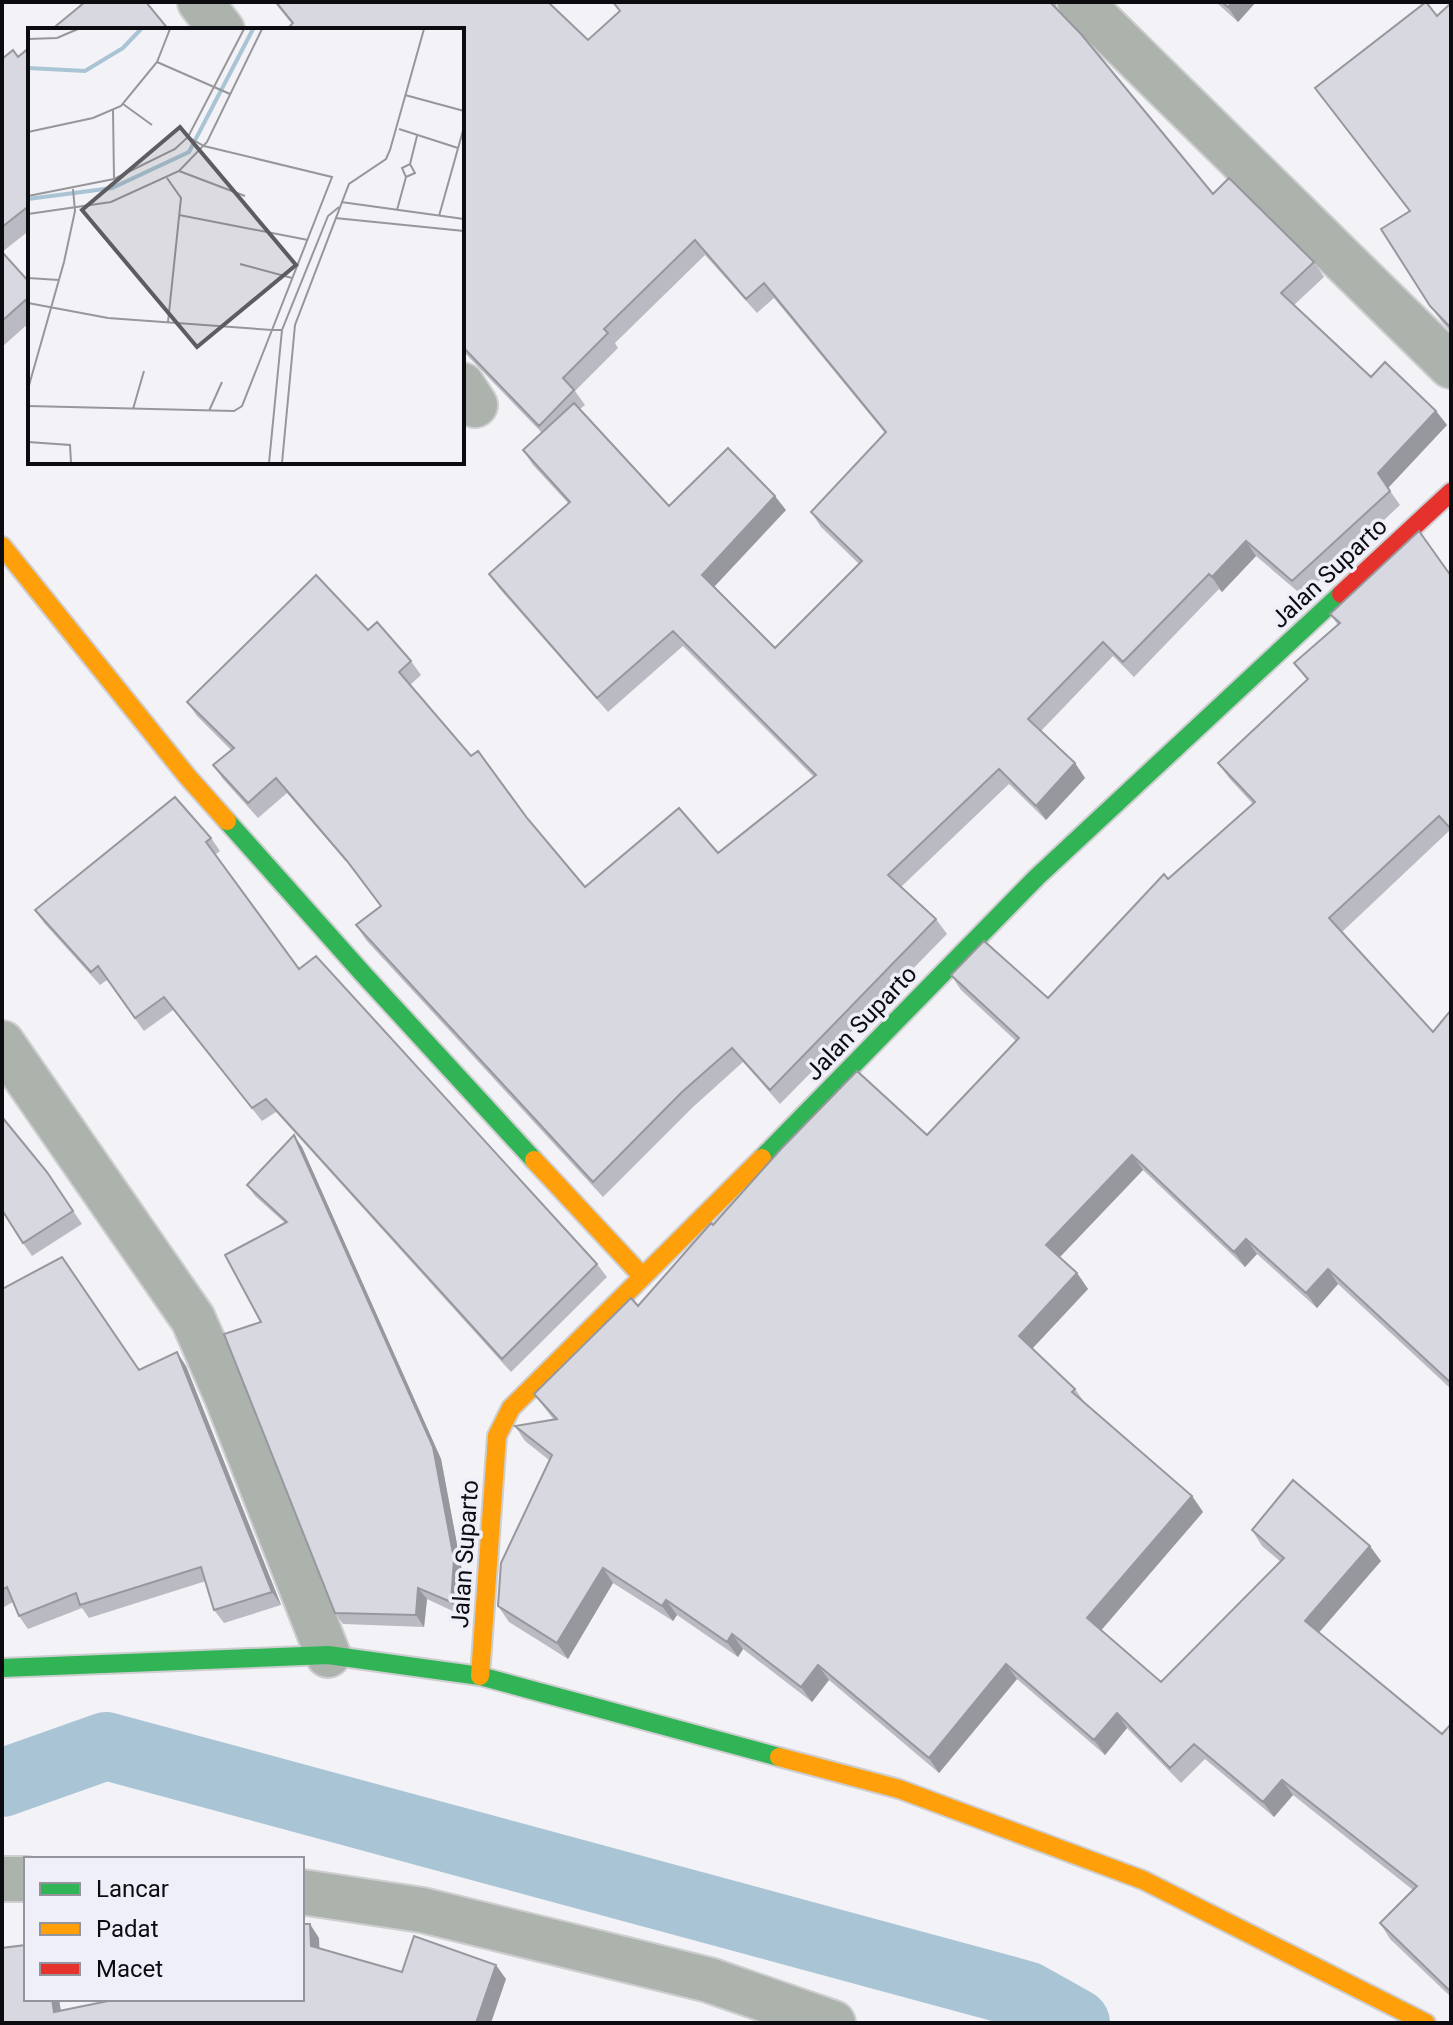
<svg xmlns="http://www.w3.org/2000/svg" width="1453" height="2025" viewBox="0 0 1453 2025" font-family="Roboto,sans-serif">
<rect width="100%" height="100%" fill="#f2f2f7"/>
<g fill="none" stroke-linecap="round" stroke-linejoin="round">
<path stroke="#a9c4d4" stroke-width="68" d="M 2,1783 L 106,1746 L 1026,1995 L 1076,2023"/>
<defs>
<path id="street" d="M 200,2 L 222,30
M 1080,2 L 1451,366
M 462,385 L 475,405
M 2,1043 L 193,1319 L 227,1397 L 328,1655
M 2,1879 L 26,1879
M 302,1892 L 422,1910 L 709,1980 L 833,2023"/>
<path id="fast" d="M 227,821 L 365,976 L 534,1160
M 762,1158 L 1037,877 L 1341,594
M 2,1668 L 328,1655 L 480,1676 L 779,1757"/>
<path id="slow" d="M 2,546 L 187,776 L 227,821
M 534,1160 L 642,1276
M 480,1676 L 497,1436 L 511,1408 L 762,1158
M 779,1757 L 899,1789 L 1143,1880 L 1426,2023"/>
<path id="jam" d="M 1341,594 L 1451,492"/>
</defs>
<use href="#street" stroke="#ceced1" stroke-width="48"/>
<use href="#fast" stroke="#ceced1" stroke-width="22"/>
<use href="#slow" stroke="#ceced1" stroke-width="22"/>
<use href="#jam" stroke="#ceced1" stroke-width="22"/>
<use href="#street" stroke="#acb3ad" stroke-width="44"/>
<use href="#fast" stroke="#30b455" stroke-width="18"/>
<use href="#slow" stroke="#ff9f0a" stroke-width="18"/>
<use href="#jam" stroke="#e5322d" stroke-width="18"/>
</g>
<path fill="#babac2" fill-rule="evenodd" d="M 274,2 L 548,2 L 588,40 L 620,12 L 613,2 L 1056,2 L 1056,8 L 1213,194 L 1314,262 L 1324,277 L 1294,305 L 1371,377 L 1436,411 L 1447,425 L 1388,488 L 1400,505 L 1303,596 L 1256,556 L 1222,592 L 1219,589 L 1134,677 L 1113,656 L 1041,731 L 1075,763 L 1085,778 L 1046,820 L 1009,784 L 901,887 L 936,919 L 947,934 L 780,1104 L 743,1062 L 693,1107 L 603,1197 L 366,940 L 356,925 L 381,907 L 358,875 L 287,793 L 258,818 L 223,779 L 213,765 L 231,750 L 197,716 L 187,702 L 368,630 L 411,661 L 421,675 L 410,685 L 471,756 L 527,818 L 585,887 L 718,853 L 814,777 L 683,646 L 608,712 L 499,588 L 489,574 L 569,504 L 533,465 L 523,450 L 542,433 L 462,350 L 462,30 L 292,24 ZM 705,255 L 757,313 L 774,298 L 885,433 L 811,512 L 821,527 L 859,564 L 775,648 L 714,587 L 786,510 L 669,506 L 580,409 L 585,405 L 575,391 L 618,348 L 615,343 Z
M 1216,2 L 1256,2 L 1238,22 Z
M 1451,3 L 1451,332 L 1442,322 L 1430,306 L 1409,211 L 1315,88 L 1437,16 Z
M 30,47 L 30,230 L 2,252 L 2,59 L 18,57 Z
M 2,252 L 30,283 L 30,322 L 2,347 Z
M 1451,576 L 1451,833 L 1449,831 L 1342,932 L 1433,1032 L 1451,1010 L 1451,1389 L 1338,1284 L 1317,1308 L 1257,1254 L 1245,1267 L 1143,1170 L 1060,1257 L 1077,1273 L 1088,1289 L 1032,1349 L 1075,1389 L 1085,1403 L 1192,1496 L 1203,1512 L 1101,1630 L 1161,1682 L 1281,1562 L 1262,1546 L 1252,1530 L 1381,1561 L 1319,1632 L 1442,1734 L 1451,1724 L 1451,1997 L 1390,1939 L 1380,1923 L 1413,1890 L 1293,1795 L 1274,1817 L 1205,1759 L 1181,1783 L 1127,1728 L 1105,1755 L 1017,1679 L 939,1773 L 829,1680 L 812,1702 L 743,1649 L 738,1657 L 677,1615 L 673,1621 L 613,1583 L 568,1659 L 509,1622 L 498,1606 L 549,1460 L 525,1441 L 515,1426 L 554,1420 L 534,1394 L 638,1306 L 713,1225 L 927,1135 L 1016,1041 L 961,990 L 951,975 L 1048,998 L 1168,879 L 1253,804 L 1229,778 L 1218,763 L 1307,680 L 1294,663 L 1338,625 L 1330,614 Z
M 211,838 L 220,851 L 215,855 L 299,969 L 597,1264 L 607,1277 L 511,1372 L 276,1112 L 262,1121 L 173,1010 L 144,1031 L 107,980 L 100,985 L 44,923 L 35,910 Z
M 302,1147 L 441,1459 L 462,1571 L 459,1614 L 427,1599 L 424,1627 L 343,1624 L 335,1613 L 261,1322 L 285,1223 L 255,1196 L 247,1185 Z
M 47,1172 L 82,1224 L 32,1256 L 23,1243 Z
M 2,1289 L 139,1370 L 186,1366 L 281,1605 L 224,1623 L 214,1610 L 206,1581 L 89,1618 L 82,1608 L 28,1629 L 19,1616 L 13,1602 L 2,1608 Z"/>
<path fill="#97979e" d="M 1232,2 L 1256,2 L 1238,22 L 1228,7 Z
M 1436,411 L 1447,425 L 1388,488 L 1378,473 Z
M 775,496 L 786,510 L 712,589 L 702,575 Z
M 1246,541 L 1256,556 L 1222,592 L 1212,577 Z
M 1075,763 L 1085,778 L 1046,820 L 1036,806 Z
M 294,1135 L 302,1147 L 441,1459 L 462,1571 L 459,1614 L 451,1602 Z
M 1132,1155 L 1143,1170 L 1057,1260 L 1046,1245 Z
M 1246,1239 L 1257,1254 L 1245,1267 L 1234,1252 Z
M 1328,1269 L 1338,1284 L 1317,1308 L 1306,1293 Z
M 1077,1273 L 1088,1289 L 1030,1351 L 1019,1336 Z
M 177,1352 L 186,1366 L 281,1605 L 272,1592 Z
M 1192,1496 L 1203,1512 L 1098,1634 L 1087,1618 Z
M 1370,1546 L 1381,1561 L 1316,1636 L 1305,1621 Z
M 603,1568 L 613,1583 L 568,1659 L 557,1643 Z
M 418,1588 L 427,1599 L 424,1627 L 416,1615 Z
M 666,1600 L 677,1615 L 673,1621 L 662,1606 Z
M 732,1634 L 743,1649 L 738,1657 L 727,1642 Z
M 1006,1664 L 1017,1679 L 939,1773 L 929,1758 Z
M 818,1665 L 829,1680 L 812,1702 L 801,1687 Z
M 1117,1713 L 1127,1728 L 1105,1755 L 1094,1740 Z
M 1282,1780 L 1293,1795 L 1274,1817 L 1263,1802 Z
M 310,1924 L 319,1938 L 320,1960 L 311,1946 Z
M 496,1965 L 506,1979 L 491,2023 L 476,2023 Z
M 52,1999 L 59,1999 L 63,2023 L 54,2012 Z"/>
<path fill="#d8d8e1" stroke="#97979e" stroke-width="2" d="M 85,2 L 146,2 L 169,30 L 51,30 Z
M 276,2 L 548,2 L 588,40 L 620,11 L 613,2 L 1050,2 L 1081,34 L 1213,194 L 1229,178 L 1314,262 L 1281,293 L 1371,377 L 1385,362 L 1436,411 L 1378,473 L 1390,491 L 1292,581 L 1246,541 L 1212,577 L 1209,574 L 1123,662 L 1103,642 L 1028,719 L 1075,763 L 1036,806 L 999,769 L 888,875 L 936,919 L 770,1090 L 732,1048 L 682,1092 L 593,1182 L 356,925 L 381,906 L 347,861 L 276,778 L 248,803 L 213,765 L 234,748 L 187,702 L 316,575 L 368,630 L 377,622 L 411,661 L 399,672 L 471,756 L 478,751 L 527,818 L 585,887 L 679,808 L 718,853 L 816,775 L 673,631 L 597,698 L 489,574 L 570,502 L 523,450 L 574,403 L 669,506 L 728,448 L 775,496 L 702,575 L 775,648 L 862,561 L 811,512 L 886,432 L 764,283 L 746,299 L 695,240 L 604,329 L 608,333 L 563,378 L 574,390 L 539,426 L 462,346 L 462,30 L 286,30 L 293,23 Z
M 1222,2 L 1232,2 L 1228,7 Z
M 1426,2 L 1437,16 L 1451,3 L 1451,328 L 1430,306 L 1381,229 L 1410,211 L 1315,88 Z
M 30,47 L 30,205 L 2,227 L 2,59 L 13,50 L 18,57 Z
M 2,252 L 30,283 L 30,296 L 2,321 Z
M 1419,531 L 1451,576 L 1451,829 L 1439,816 L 1329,918 L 1433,1032 L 1451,1010 L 1451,1383 L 1328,1269 L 1306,1293 L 1246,1239 L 1234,1252 L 1132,1155 L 1046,1245 L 1077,1273 L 1019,1336 L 1075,1389 L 1072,1392 L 1192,1496 L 1087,1618 L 1161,1682 L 1284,1558 L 1252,1530 L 1293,1480 L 1370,1546 L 1305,1621 L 1442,1734 L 1451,1724 L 1451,1992 L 1380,1923 L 1417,1886 L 1282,1780 L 1263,1802 L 1194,1744 L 1170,1768 L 1117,1713 L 1094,1740 L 1006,1664 L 929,1758 L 818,1665 L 801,1687 L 732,1634 L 727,1642 L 666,1600 L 662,1606 L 603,1568 L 557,1643 L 498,1606 L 501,1563 L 552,1455 L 515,1426 L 557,1419 L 534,1394 L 631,1298 L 638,1306 L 711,1223 L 713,1225 L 781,1149 L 857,1071 L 927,1135 L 1019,1038 L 951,975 L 984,941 L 1048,998 L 1164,874 L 1168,879 L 1255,802 L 1218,763 L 1308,679 L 1294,663 L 1340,623 L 1330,614 Z
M 175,797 L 211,838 L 206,842 L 299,969 L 316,956 L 597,1264 L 502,1359 L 266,1099 L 252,1108 L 164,997 L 135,1018 L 98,966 L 91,972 L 35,910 Z
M 2,1117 L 47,1172 L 73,1211 L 23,1243 L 2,1210 Z
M 294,1135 L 433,1447 L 454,1559 L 451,1602 L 418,1588 L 416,1615 L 335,1613 L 224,1334 L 261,1322 L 225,1255 L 287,1222 L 247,1185 Z
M 62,1257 L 139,1370 L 177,1352 L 272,1592 L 214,1610 L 201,1567 L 80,1605 L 76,1593 L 19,1616 L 7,1587 L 2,1590 L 2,1289 Z
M 302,1924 L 310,1924 L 311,1946 L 402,1972 L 414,1936 L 496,1965 L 476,2023 L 2,2023 L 2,1948 L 26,1945 L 26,1999 L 52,1999 L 54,2012 L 118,1999 L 302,1999 Z"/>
<g text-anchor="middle" stroke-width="7" stroke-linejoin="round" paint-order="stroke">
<g font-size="24" fill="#0c0c10" stroke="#efeffa">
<text transform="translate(1329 573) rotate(-43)" y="8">Jalan Suparto</text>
<text transform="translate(861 1023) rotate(-46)" y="8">Jalan Suparto</text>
<text transform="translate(465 1554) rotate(-86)" y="8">Jalan Suparto</text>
</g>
</g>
<g transform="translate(28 28)">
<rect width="436" height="436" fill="#f2f2f7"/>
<path fill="none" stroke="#a9c4d4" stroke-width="4" d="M 0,40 L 57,43 L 95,20 L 113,1M 0,171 L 84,160 L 161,124 L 225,1"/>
<path fill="none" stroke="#96969b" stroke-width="2" d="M 0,11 L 29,10 L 50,1M 129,34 L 202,66M 377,67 L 436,83M 95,76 L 124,97M 85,82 L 86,151M 371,101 L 430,120M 0,104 L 65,90 L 93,78 L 129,34 L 142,1M 382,136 L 389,108M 151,143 L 217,168M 139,150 L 153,170 L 140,294M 0,168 L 86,151 L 147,121 L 160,109 L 216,1M 313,174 L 436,191M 369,182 L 378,149 L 374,140 L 382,136 L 387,145 L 378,149M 0,186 L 83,174 L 151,143 L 179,114 L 234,1M 151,187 L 280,212M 411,188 L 436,99M 307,190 L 436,203M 212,236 L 264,250M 0,250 L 31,252M 0,275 L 80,290 L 244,302 L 304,149 L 176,118 L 160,109M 0,361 L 36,234 L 47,183 L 45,161M 0,378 L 206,383 L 214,378 L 244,302 L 254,302M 105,381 L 116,343M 181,383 L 194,354M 0,414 L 42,417 L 43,435M 241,435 L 254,302 L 300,188 L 311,179M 254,435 L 267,297 L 321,156 L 358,131 L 362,122 L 396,1"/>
<path fill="#5c5c61" fill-opacity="0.15" stroke="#5c5c61" stroke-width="4" d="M 152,99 L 268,237 L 169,319 L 54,182 Z"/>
<rect width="436" height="436" fill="none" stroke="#0c0c10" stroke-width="4"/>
</g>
<rect width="1453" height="2025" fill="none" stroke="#0c0c10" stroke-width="8"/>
<rect x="24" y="1857" width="280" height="144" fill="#efeffa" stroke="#94949c" stroke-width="2"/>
<rect x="40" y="1883" width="40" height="12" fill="#30b455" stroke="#94949c" stroke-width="2"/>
<text x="96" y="1897" font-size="24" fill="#0c0c10">Lancar</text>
<rect x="40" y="1923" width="40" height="12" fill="#ff9f0a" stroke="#94949c" stroke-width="2"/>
<text x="96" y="1937" font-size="24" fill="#0c0c10">Padat</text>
<rect x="40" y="1963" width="40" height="12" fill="#e5322d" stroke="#94949c" stroke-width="2"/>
<text x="96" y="1977" font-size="24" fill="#0c0c10">Macet</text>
</svg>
